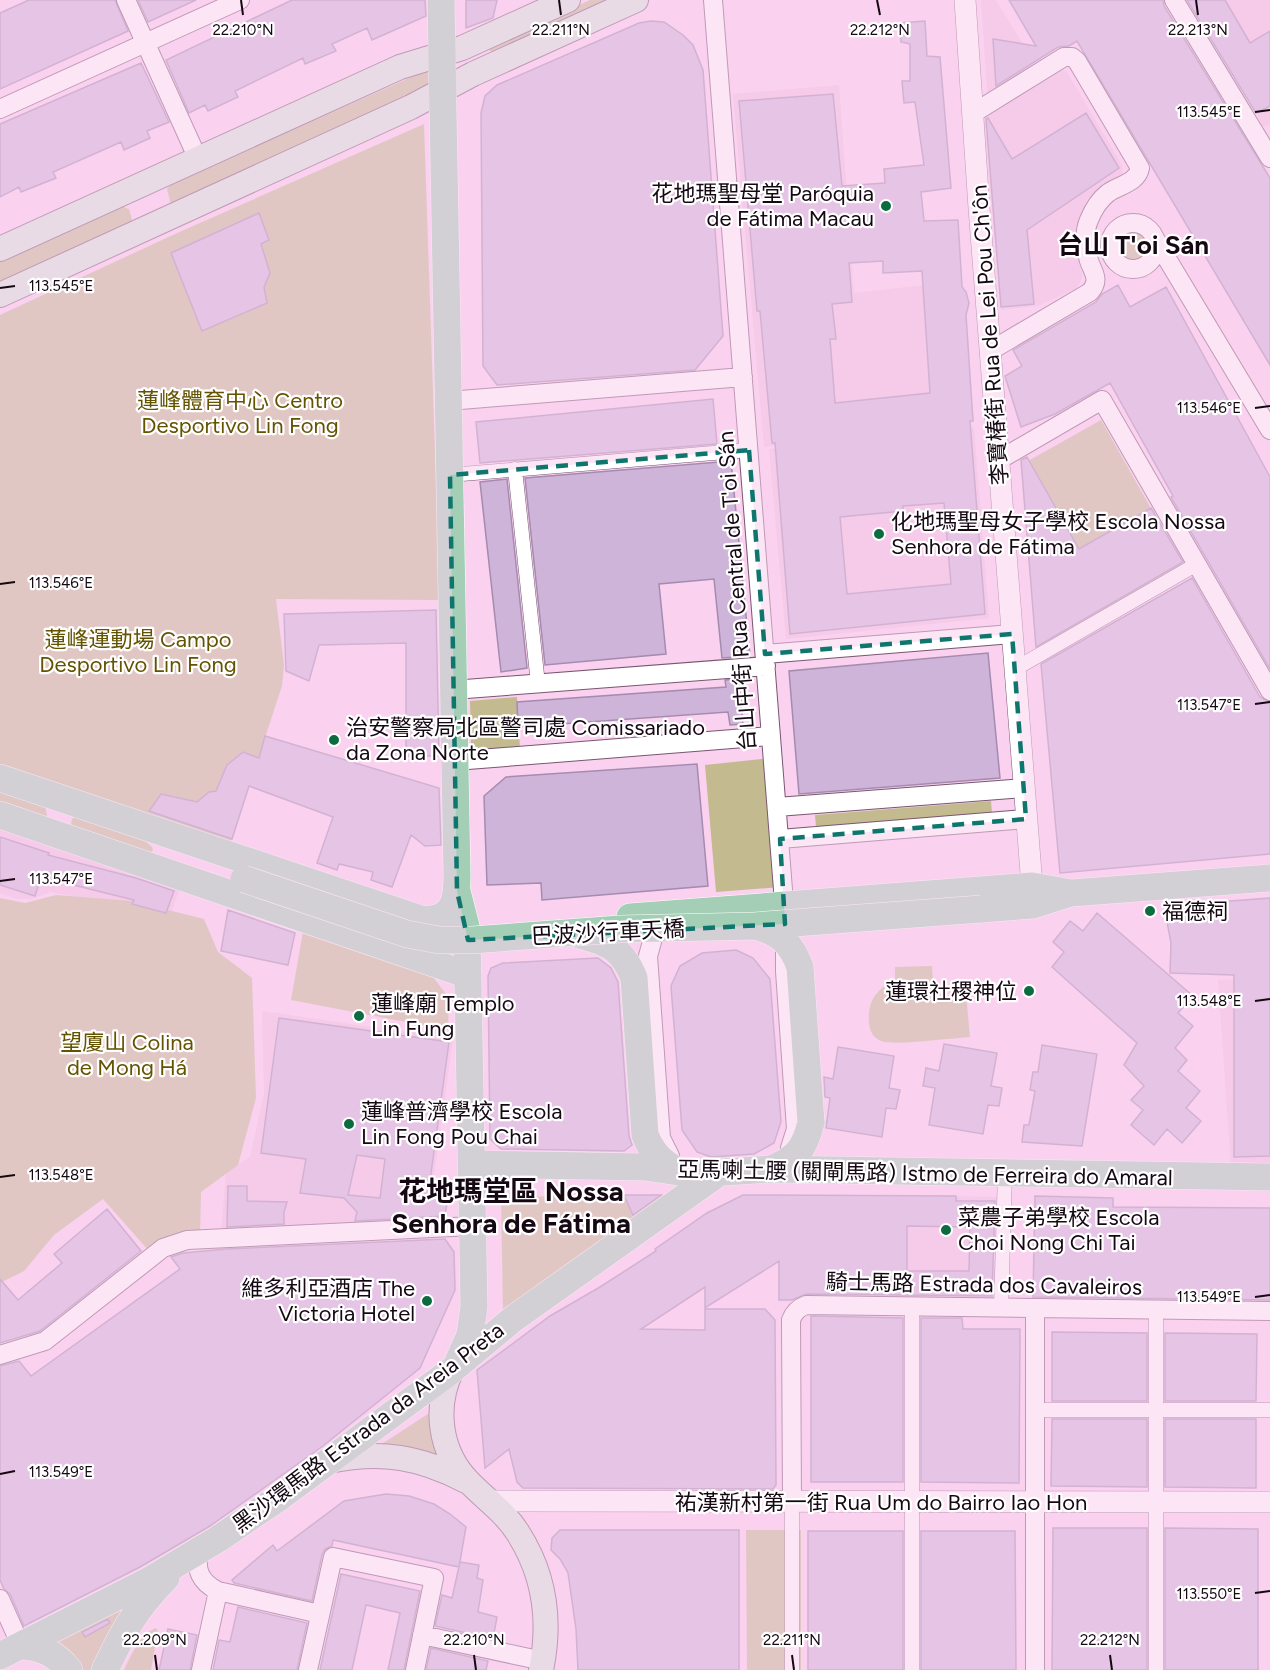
<svg xmlns="http://www.w3.org/2000/svg" width="1270" height="1670" viewBox="0 0 1270 1670" font-family="Figtree,'Noto Sans SC',sans-serif">
<rect width="100%" height="100%" fill="#fad1ef"/>
<path fill="#f1c1e3" d="M 981,0 L 996,0 L 1038,69 L 988,101 Z
M 1190,0 L 1270,0 L 1270,125 L 1262,126 L 1257,112 Z
M 1057,69 L 1067,72 L 1122,165 L 1123,175 L 1088,198 L 1081,212 L 1078,228 L 1082,278 L 1077,288 L 1038,306 L 1001,310 L 983,112 Z
M 839,85 L 854,293 L 951,282 L 964,425 L 764,447 L 733,94 Z
M 974,428 L 989,618 L 786,639 L 769,449 Z
M 0,825 L 181,885 L 170,916 L 117,904 L 50,892 L 32,899 L 17,899 L 0,893 Z
M 1270,978 L 1270,1166 L 1231,1166 L 1218,980 Z
M 262,1011 L 453,1039 L 427,1226 L 221,1234 L 226,1172 L 250,1157 L 264,1094 Z
M 891,1195 L 1001,1197 L 1000,1302 L 890,1301 Z"/>
<path fill="#c3ba90" d="M 590,0 L 617,0 L 493,56 L 488,46 Z
M 427,70 L 431,70 L 440,81 L 171,205 L 167,189 L 171,184 Z
M 424,124 L 440,600 L 276,599 L 284,665 L 282,686 L 229,847 L 0,769 L 0,315 L 175,234 Z
M 121,206 L 129,209 L 133,223 L 0,285 L 0,259 Z
M1113 245a20 20 0 1 1 40 0a20 20 0 1 1-40 0Z
M 1101,420 L 1183,565 L 1036,649 L 1021,465 Z
M 517,697 L 520,749 L 471,752 L 470,701 Z
M 771,758 L 781,887 L 716,892 L 705,765 Z
M 0,788 L 45,805 L 47,816 L 44,819 L 0,808 Z
M 991,801 L 992,813 L 816,827 L 815,815 Z
M 75,817 L 145,841 L 152,847 L 153,850 L 151,852 L 143,851 L 71,825 L 72,819 Z
M 56,895 L 132,901 L 204,919 L 218,952 L 252,978 L 256,1098 L 238,1165 L 201,1192 L 200,1236 L 149,1251 L 103,1199 L 54,1235 L 24,1271 L 0,1283 L 0,898 L 25,903 Z
M 304,926 L 430,973 L 449,998 L 448,1030 L 291,1000 Z
M 932,966 L 934,997 L 966,994 L 970,1037 C 953,1038 893,1046 881,1041 C 870,1037 868,1025 869,1014 C 870,996 881,988 895,978 L 895,967 Z
M 624,1195 L 674,1195 L 503,1313 L 501,1197 Z
M 437,1408 C 433,1433 433,1445 443,1469 L 368,1453 Z
M 746,1530 L 801,1530 L 801,1670 L 747,1670 Z
M 137,1595 L 95,1670 L 82,1670 L 45,1640 Z
M 156,1628 L 158,1631 L 151,1670 L 124,1670 C 131,1656 140,1633 156,1628 Z"/>
<path fill="#cfb4da" stroke="#a58bb0" stroke-width="1.5" fill-rule="evenodd" d="M 29,0 L 115,0 L 128,31 L 0,89 L 0,13 Z
M 138,0 L 196,0 L 148,22 Z
M 292,0 L 425,0 L 426,16 L 372,40 L 367,28 L 332,44 L 336,51 L 305,64 L 303,58 L 235,91 L 238,97 L 208,111 L 205,105 L 189,113 L 166,60 Z
M 466,0 L 497,0 L 493,18 L 466,28 Z
M 1009,0 L 1163,0 L 1164,6 L 1270,178 L 1270,365 L 1077,41 L 1069,46 L 1058,47 L 996,86 L 993,39 L 1036,46 Z
M 1187,0 L 1225,0 L 1250,43 L 1270,31 L 1270,106 L 1256,113 Z
M 651,21 L 664,22 L 683,35 L 693,45 L 703,70 L 723,336 L 695,370 L 497,385 L 483,366 L 481,113 L 485,96 L 497,85 L 639,23 Z
M 925,21 L 927,56 L 940,57 L 951,188 L 921,192 L 924,221 L 958,220 L 962,287 L 966,292 L 969,303 L 966,315 L 973,421 L 970,421 L 985,614 L 790,634 L 775,443 L 772,443 L 760,311 L 757,311 L 739,101 L 833,94 L 842,186 L 885,183 L 884,169 L 924,165 L 915,102 L 904,103 L 902,81 L 910,81 L 910,44 L 901,42 L 900,23 ZM 883,261 L 883,273 L 922,271 L 930,393 L 835,403 L 830,339 L 836,339 L 832,304 L 852,302 L 849,263 ZM 944,503 L 951,584 L 847,594 L 840,517 L 903,511 L 903,506 Z
M 141,63 L 169,122 L 147,131 L 150,138 L 124,150 L 121,142 L 53,172 L 56,178 L 21,192 L 19,187 L 0,197 L 0,124 Z
M 1086,113 L 1119,168 L 1027,230 L 1034,304 L 1001,307 L 986,119 L 988,118 L 1012,159 Z
M 259,213 L 269,240 L 261,244 L 270,273 L 264,287 L 267,303 L 202,331 L 171,253 Z
M 1118,285 L 1130,307 L 1166,287 L 1270,477 L 1270,669 L 1171,497 L 1173,496 L 1110,383 L 1055,414 L 1021,427 L 1005,376 L 1022,366 L 1013,350 L 1096,302 L 1102,294 Z
M 713,399 L 717,444 L 480,463 L 476,422 Z
M 1027,457 L 1079,549 L 1151,508 L 1183,562 L 1036,647 L 1021,460 Z
M 731,461 L 750,656 L 722,658 L 714,579 L 659,584 L 666,654 L 545,665 L 525,478 Z
M 507,479 L 527,668 L 501,672 L 480,482 Z
M 1192,578 L 1260,697 L 1270,702 L 1270,854 L 1060,873 L 1041,664 Z
M 436,610 L 439,756 L 406,756 L 406,643 L 319,645 L 309,681 L 286,671 L 284,614 Z
M 988,653 L 1000,778 L 799,794 L 789,671 Z
M 739,679 L 743,724 L 730,725 L 728,712 L 518,727 L 517,702 L 726,687 L 725,680 Z
M 265,736 L 439,788 L 441,845 L 425,846 L 411,835 L 392,887 L 371,880 L 373,872 L 339,864 L 337,870 L 317,863 L 333,817 L 249,786 L 232,839 L 149,811 L 161,794 L 197,802 L 209,792 L 216,791 L 227,765 L 243,752 L 259,758 Z
M 697,764 L 708,886 L 542,900 L 541,883 L 487,885 L 484,796 L 506,777 Z
M 0,837 L 49,853 L 48,855 L 136,878 L 174,891 L 166,913 L 132,904 L 134,900 L 41,877 L 35,896 L 0,885 Z
M 1270,898 L 1270,1156 L 1234,1157 L 1234,975 L 1170,973 L 1171,943 L 1164,906 Z
M 228,910 L 295,933 L 288,965 L 221,951 Z
M 1097,913 L 1193,996 L 1178,1013 L 1193,1026 L 1175,1048 L 1187,1060 L 1178,1071 L 1200,1091 L 1186,1108 L 1201,1121 L 1182,1143 L 1167,1129 L 1154,1145 L 1131,1125 L 1143,1110 L 1131,1100 L 1144,1086 L 1124,1065 L 1137,1043 L 1052,967 L 1064,952 L 1053,942 L 1070,921 L 1083,931 Z
M 736,950 L 753,958 L 770,979 L 781,1122 L 774,1143 L 754,1154 L 711,1157 L 697,1152 L 682,1130 L 671,986 L 680,966 L 702,953 Z
M 598,958 L 611,968 L 618,982 L 629,1136 L 632,1145 L 624,1151 L 501,1149 L 490,1139 L 488,976 L 491,968 L 503,963 Z
M 279,1018 L 449,1042 L 429,1188 L 449,1190 L 445,1216 L 355,1221 L 357,1212 L 344,1198 L 300,1193 L 306,1159 L 261,1153 ZM 357,1155 L 385,1159 L 380,1198 L 348,1195 Z
M 944,1044 L 997,1053 L 991,1086 L 1002,1088 L 999,1106 L 988,1105 L 983,1134 L 929,1125 L 935,1088 L 923,1086 L 926,1068 L 939,1071 Z
M 1042,1045 L 1097,1054 L 1082,1146 L 1022,1142 L 1024,1125 L 1029,1125 L 1035,1091 L 1030,1090 L 1033,1072 L 1038,1072 Z
M 838,1047 L 894,1056 L 889,1088 L 900,1090 L 896,1109 L 886,1108 L 882,1137 L 826,1128 L 830,1098 L 825,1097 L 824,1077 L 833,1079 Z
M 228,1186 L 247,1186 L 247,1201 L 287,1202 L 284,1212 L 284,1224 L 227,1227 Z
M 624,1195 L 661,1195 L 633,1215 Z
M 743,1195 L 956,1196 L 956,1201 L 995,1201 L 992,1296 L 806,1294 L 792,1300 L 779,1300 L 779,1261 L 705,1308 L 705,1287 L 641,1329 L 705,1330 L 705,1309 L 765,1309 L 775,1320 L 776,1485 L 773,1489 L 523,1488 L 517,1482 L 509,1449 L 485,1468 L 477,1370 L 550,1316 L 600,1287 L 656,1251 L 655,1249 L 707,1213 ZM 907,1226 L 970,1227 L 969,1271 L 907,1271 Z
M 1035,1196 L 1113,1198 L 1113,1207 L 1270,1208 L 1270,1300 L 1033,1297 Z
M 107,1209 L 141,1251 L 40,1331 L 0,1343 L 0,1279 L 18,1300 L 62,1263 L 54,1254 Z
M 445,1239 L 454,1252 L 455,1290 L 420,1368 L 323,1446 L 210,1526 L 140,1567 L 24,1626 L 10,1594 L 4,1589 L 0,1580 L 0,1366 L 19,1361 L 31,1376 L 180,1269 L 171,1257 L 183,1253 L 226,1249 Z
M 811,1316 L 903,1318 L 903,1482 L 811,1482 Z
M 921,1318 L 962,1318 L 963,1329 L 1020,1329 L 1019,1483 L 921,1482 Z
M 1052,1332 L 1147,1333 L 1147,1401 L 1052,1401 Z
M 1165,1333 L 1257,1334 L 1256,1401 L 1165,1401 Z
M 1052,1419 L 1147,1419 L 1147,1487 L 1051,1486 Z
M 1165,1419 L 1256,1419 L 1256,1488 L 1165,1487 Z
M 386,1494 L 409,1496 L 434,1504 L 450,1514 L 466,1527 L 459,1567 L 333,1540 L 332,1546 L 325,1549 L 322,1555 L 312,1601 L 234,1583 L 232,1580 L 273,1545 L 277,1551 L 344,1501 Z
M 1053,1528 L 1147,1528 L 1147,1670 L 1052,1670 Z
M 1165,1528 L 1258,1529 L 1258,1670 L 1165,1670 Z
M 560,1530 L 739,1530 L 739,1670 L 578,1670 L 576,1629 L 568,1573 L 560,1559 L 551,1550 L 552,1538 Z
M 808,1531 L 903,1531 L 903,1670 L 808,1670 Z
M 921,1531 L 1015,1531 L 1016,1670 L 921,1670 Z
M 460,1562 L 479,1565 L 477,1578 L 483,1580 L 478,1612 L 497,1617 L 493,1639 L 435,1626 L 442,1595 L 452,1598 Z
M 341,1574 L 420,1591 L 404,1670 L 388,1670 L 400,1613 L 366,1605 L 352,1670 L 320,1670 Z
M 238,1607 L 307,1623 L 297,1670 L 213,1670 L 219,1640 L 230,1642 Z
M 108,1619 L 110,1623 L 85,1637 L 82,1632 Z
M 168,1629 L 197,1635 L 190,1670 L 159,1670 Z
M 431,1648 L 488,1661 L 486,1670 L 426,1670 Z"/>
<g fill="none" stroke-linecap="round" stroke-linejoin="round">
<defs>
<path id="pedestrian" d="M 515,469 L 538,684
M 450,475 L 749,450
M 1015,669 L 1197,564
M 912,1307 L 912,1670
M 1001,1308 L 1005,1173
M 1156,1310 L 1156,1670
M 1035,1410 L 1270,1410
M 792,1502 L 792,1670"/>
<path id="minor" d="M 126,0 L 198,159
M 713,0 L 785,915
M 1174,0 L 1270,158
M 0,109 L 240,0
M 972,114 L 1064,57 L 1072,57 L 1077,61 L 1140,168 C 1137,183 1119,185 1108,193 C 1099,200 1093,210 1089,220 C 1084,231 1085,246 1088,257 C 1091,271 1102,278 1090,292 L 990,351
M1110 246a23 23 0 1 1 46 0a23 23 0 1 1-46 0Z
M 1154,237 L 1270,430
M 448,401 L 743,377
M 999,460 L 1102,400 L 1270,691
M 765,654 L 1012,634
M 453,690 L 766,666
M 455,761 L 771,736
M 777,807 L 1024,788
M 780,839 L 1026,819
M 665,922 L 653,938 L 648,956 L 661,1138 L 670,1156
M 785,943 L 785,971 L 796,1129 L 790,1148
M 1035,1308 L 1035,1670
M 0,1355 L 45,1341 L 163,1248 L 187,1240 L 473,1226
M 792,1502 L 791,1320 C 794,1312 798,1308 806,1305 L 1270,1311
M 199,1550 C 195,1570 200,1582 218,1591 L 320,1614
M 0,1599 L 21,1646
M 422,1635 L 543,1661
M 201,1670 L 218,1591
M 308,1670 L 333,1557 L 434,1578 L 415,1670"/>
<path id="tertiary" d="M 965,0 L 979,208 L 1032,886
M 492,1501 L 1270,1502"/>
<path id="secondary" d="M 0,249 L 400,67 L 462,48 L 568,0
M 0,295 L 411,107 L 473,74 L 636,0
M 452,1370 C 434,1406 439,1451 468,1481 C 485,1499 505,1512 518,1533 C 545,1575 551,1622 541,1670
M 329,1461 C 381,1450 420,1457 466,1481"/>
<path id="primary" d="M 0,778 L 424,920 C 453,919 457,902 457,876 L 441,0
M 0,815 L 468,975
M 457,891 L 467,930 L 474,1307 L 470,1335 L 458,1362
M 981,909 L 1033,905 L 1071,893 L 1270,878
M 630,917 L 1032,886 L 1071,893
M 573,933 C 605,942 621,945 634,978 L 645,1135 C 652,1152 660,1161 676,1170
M 472,1164 L 645,1167 L 692,1174 L 771,1169 L 1270,1177
M 771,1169 C 796,1159 805,1149 811,1122
M 21,1646 C 42,1647 56,1654 69,1670
M 0,1656 L 148,1581 L 218,1539 L 280,1497 L 452,1370 L 513,1319 L 720,1172
M 105,1670 C 123,1632 136,1608 166,1578"/>
</defs>
<use href="#pedestrian" stroke="#795670" stroke-width="15"/>
<use href="#minor" stroke="#795670" stroke-width="20"/>
<use href="#tertiary" stroke="#795670" stroke-width="22"/>
<use href="#secondary" stroke="#795670" stroke-width="26"/>
<use href="#primary" stroke="#fff" stroke-width="28"/>
<use href="#pedestrian" stroke="#fff" stroke-width="14"/>
<use href="#minor" stroke="#fff" stroke-width="18"/>
<use href="#tertiary" stroke="#fff" stroke-width="21"/>
<use href="#secondary" stroke="#d2e7da" stroke-width="24"/>
<use href="#primary" stroke="#a4ceb5" stroke-width="27"/>
<defs>
<path id="primary-bridge" d="M 244,879 L 407,934 L 439,940 L 472,940 L 620,929 L 754,926 L 981,909
M 755,926 C 781,933 791,943 800,967 L 811,1122"/>
</defs>
<use href="#primary-bridge" stroke="#fff" stroke-width="28" stroke-linecap="butt"/>
<use href="#primary-bridge" stroke="#a4ceb5" stroke-width="27"/>
</g>
<path d="M0 0H1270V1670H0ZM 749,450 L 765,654 L 1012,634 L 1026,819 L 780,839 L 785,924 L 468,940 L 457,891 L 450,475 Z" fill="#fad1ef" fill-opacity=".55" fill-rule="evenodd"/>
<path fill="none" stroke="#0f766e" stroke-width="4.5" stroke-dasharray="12 8" stroke-linejoin="round" d="M 749,450 L 765,654 L 1012,634 L 1026,819 L 780,839 L 785,924 L 468,940 L 457,891 L 450,475 Z"/>
<path fill="none" stroke="#150812" stroke-width="2" d="M 241,0 L 243,15M 559,0 L 561,15M 877,0 L 880,15M 1196,0 L 1198,15M 1255,112 L 1270,110M 0,288 L 15,286M 1255,408 L 1270,406M 0,584 L 15,582M 1255,704 L 1270,702M 0,881 L 15,879M 1255,1001 L 1270,999M 0,1177 L 15,1175M 1255,1297 L 1270,1295M 0,1474 L 15,1471M 1255,1593 L 1270,1591M 155,1655 L 157,1670M 474,1655 L 476,1670M 792,1655 L 794,1670M 1110,1655 L 1112,1670"/>
<g fill="#0d6b40" stroke="#fff" stroke-width="2">
<circle cx="886" cy="206" r="6"/>
<circle cx="879" cy="534" r="6"/>
<circle cx="334" cy="740" r="6"/>
<circle cx="1150" cy="911" r="6"/>
<circle cx="1029" cy="991" r="6"/>
<circle cx="359" cy="1016" r="6"/>
<circle cx="349" cy="1124" r="6"/>
<circle cx="946" cy="1230" r="6"/>
<circle cx="427" cy="1301" r="6"/>
</g>
<g text-anchor="middle" stroke-width="4.5" stroke-linejoin="round" paint-order="stroke">
<g font-size="22" fill="#150812" stroke="#fff" text-anchor="start">
<text x="874" y="201" text-anchor="end">花地瑪聖母堂 Paróquia<tspan x="874" dy="25">de Fátima Macau</tspan></text>
<text x="891" y="529">化地瑪聖母女子學校 Escola Nossa<tspan x="891" dy="25">Senhora de Fátima</tspan></text>
<text x="346" y="735">治安警察局北區警司處 Comissariado<tspan x="346" dy="25">da Zona Norte</tspan></text>
<text x="1162" y="919">福德祠</text>
<text x="1017" y="999" text-anchor="end">蓮環社稷神位</text>
<text x="371" y="1011">蓮峰廟 Templo<tspan x="371" dy="25">Lin Fung</tspan></text>
<text x="361" y="1119">蓮峰普濟學校 Escola<tspan x="361" dy="25">Lin Fong Pou Chai</tspan></text>
<text x="958" y="1225">菜農子弟學校 Escola<tspan x="958" dy="25">Choi Nong Chi Tai</tspan></text>
<text x="415" y="1296" text-anchor="end">維多利亞酒店 The<tspan x="415" dy="25">Victoria Hotel</tspan></text>
</g>
<g font-size="22" fill="#150812" stroke="#fff">
<text transform="translate(989 335) rotate(-94)" y="8">李寶椿街 Rua de Lei Pou Ch'ôn</text>
<text transform="translate(736 591) rotate(-94)" y="8">台山中街 Rua Central de T'oi Sán</text>
<text transform="translate(608 932) rotate(-3)" y="8">巴波沙行車天橋</text>
<text transform="translate(925 1173) rotate(1)" y="8">亞馬喇土腰 (關閘馬路) Istmo de Ferreira do Amaral</text>
<text transform="translate(984 1284) rotate(1)" y="8">騎士馬路 Estrada dos Cavaleiros</text>
<text transform="translate(368 1427) rotate(-37)" y="8">黑沙環馬路 Estrada da Areia Preta</text>
<text x="881" y="1510">祐漢新村第一街 Rua Um do Bairro Iao Hon</text>
</g>
<g font-size="22" fill="#635300" stroke="#fff">
<text x="240" y="408">蓮峰體育中心 Centro<tspan x="240" dy="25">Desportivo Lin Fong</tspan></text>
<text x="138" y="647">蓮峰運動場 Campo<tspan x="138" dy="25">Desportivo Lin Fong</tspan></text>
<text x="127" y="1050">望廈山 Colina<tspan x="127" dy="25">de Mong Há</tspan></text>
</g>
<g font-size="26" font-weight="bold" fill="#150812" stroke="#fff">
<text x="1133" y="254">台山 T'oi Sán</text>
</g>
<g font-size="28" font-weight="bold" fill="#150812" stroke="#fff">
<text x="511" y="1201">花地瑪堂區 Nossa<tspan x="511" dy="32">Senhora de Fátima</tspan></text>
</g>
</g>
<g font-size="15" text-anchor="middle" fill="#150812" stroke="#fff" stroke-width="4.5" stroke-linejoin="round" paint-order="stroke">
<text x="243" y="35">22.210°N</text>
<text x="561" y="35">22.211°N</text>
<text x="880" y="35">22.212°N</text>
<text x="1198" y="35">22.213°N</text>
<text x="1209" y="117">113.545°E</text>
<text x="61" y="291">113.545°E</text>
<text x="1209" y="413">113.546°E</text>
<text x="61" y="588">113.546°E</text>
<text x="1209" y="710">113.547°E</text>
<text x="61" y="884">113.547°E</text>
<text x="1209" y="1006">113.548°E</text>
<text x="61" y="1180">113.548°E</text>
<text x="1209" y="1302">113.549°E</text>
<text x="61" y="1477">113.549°E</text>
<text x="1209" y="1599">113.550°E</text>
<text x="155" y="1645">22.209°N</text>
<text x="474" y="1645">22.210°N</text>
<text x="792" y="1645">22.211°N</text>
<text x="1110" y="1645">22.212°N</text>
</g>
</svg>
